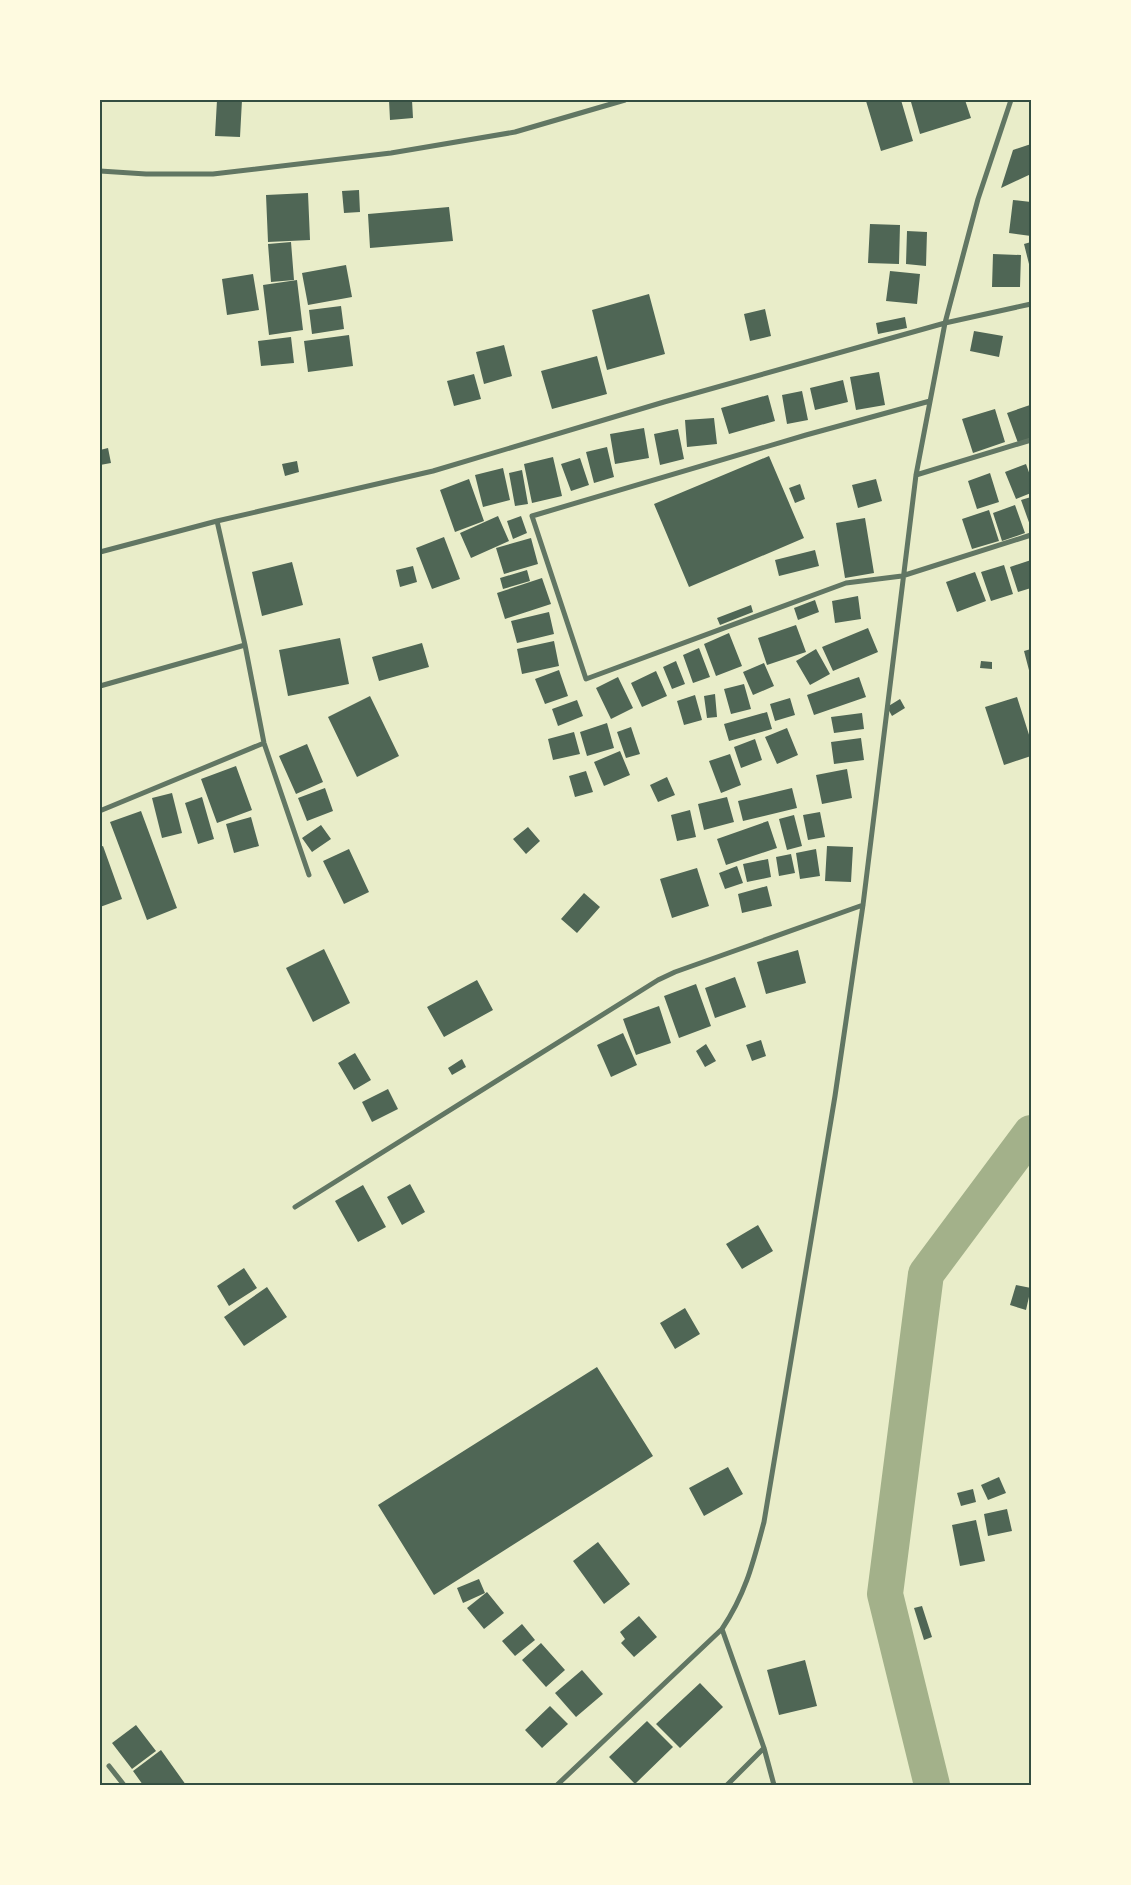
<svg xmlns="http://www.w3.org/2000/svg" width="1131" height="1885" viewBox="0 0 1131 1885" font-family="Montserrat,sans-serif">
<rect width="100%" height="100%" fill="#e9edc9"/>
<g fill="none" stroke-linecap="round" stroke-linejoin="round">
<path stroke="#a3b18a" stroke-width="36" d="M 932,1785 L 885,1594 L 926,1274 L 1031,1133"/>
</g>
<path fill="#4f6655" d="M 217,100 L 242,100 L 240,137 L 215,136 Z
M 389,100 L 412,100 L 413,118 L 390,120 Z
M 870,100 L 901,100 L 913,141 L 881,151 L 866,101 Z
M 917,100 L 965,100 L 971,118 L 920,134 L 911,102 Z
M 1031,144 L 1031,174 L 1001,188 L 1013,150 Z
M 359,190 L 360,212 L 344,213 L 342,191 Z
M 308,193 L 310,240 L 268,242 L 266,195 Z
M 1013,200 L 1031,202 L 1031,236 L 1009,233 Z
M 449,207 L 453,241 L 370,248 L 368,214 Z
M 870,224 L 900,225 L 899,264 L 868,263 Z
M 907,231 L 927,232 L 926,266 L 906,264 Z
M 291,242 L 294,280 L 271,282 L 268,244 Z
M 1031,242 L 1031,268 L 1030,268 L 1024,244 Z
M 993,254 L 1021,255 L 1020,287 L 992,287 Z
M 346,265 L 352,297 L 308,305 L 302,273 Z
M 890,271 L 920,274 L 917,304 L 886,301 Z
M 253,274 L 259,310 L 227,315 L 222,279 Z
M 297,280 L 303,330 L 269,335 L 263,285 Z
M 649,294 L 665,354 L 607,370 L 592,310 Z
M 341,306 L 344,329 L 312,334 L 309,310 Z
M 765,309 L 771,336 L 750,341 L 744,314 Z
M 905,317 L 907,328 L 878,334 L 876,323 Z
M 974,331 L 1003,336 L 999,357 L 970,351 Z
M 349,335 L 353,366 L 308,372 L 304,341 Z
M 291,337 L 294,363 L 261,366 L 258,341 Z
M 504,345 L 512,376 L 484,384 L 476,352 Z
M 597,356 L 607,394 L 552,409 L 541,371 Z
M 879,372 L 885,405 L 856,410 L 850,377 Z
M 474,374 L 481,399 L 454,406 L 447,381 Z
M 843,380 L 848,402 L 815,410 L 810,388 Z
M 802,391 L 808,420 L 787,424 L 782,395 Z
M 768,395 L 775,421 L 729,434 L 721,408 Z
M 1030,405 L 1031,438 L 1018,443 L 1007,413 Z
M 995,409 L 1005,442 L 973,453 L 962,419 Z
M 714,418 L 717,444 L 687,447 L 685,420 Z
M 644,428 L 649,458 L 615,464 L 610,434 Z
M 678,429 L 684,459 L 660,465 L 654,434 Z
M 607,447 L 614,477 L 594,483 L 586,452 Z
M 108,448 L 111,463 L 100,465 L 100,450 Z
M 769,456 L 804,538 L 689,587 L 654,504 Z
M 553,457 L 562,496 L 532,503 L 524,464 Z
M 580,458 L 589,485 L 571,491 L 561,464 Z
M 297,461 L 299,472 L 285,476 L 282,464 Z
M 1026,464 L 1031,478 L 1031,493 L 1016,499 L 1005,472 Z
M 503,468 L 510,500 L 483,507 L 475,475 Z
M 522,470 L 528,504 L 515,506 L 509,473 Z
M 990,473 L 999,502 L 977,509 L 968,481 Z
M 469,479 L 484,521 L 455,532 L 440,490 Z
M 876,479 L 882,501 L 858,508 L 852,485 Z
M 800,484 L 805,499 L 795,503 L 789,488 Z
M 1031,497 L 1031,528 L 1021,500 Z
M 1015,505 L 1025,533 L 1002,541 L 993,513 Z
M 989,510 L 999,541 L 972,549 L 962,519 Z
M 498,516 L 509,541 L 471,558 L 460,533 Z
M 521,516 L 527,533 L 513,539 L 507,521 Z
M 865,518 L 874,573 L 845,578 L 836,523 Z
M 444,537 L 460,579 L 432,589 L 416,548 Z
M 531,538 L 538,564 L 504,574 L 496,548 Z
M 815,550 L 819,566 L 779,576 L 775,560 Z
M 1031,560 L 1031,588 L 1018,592 L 1010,567 Z
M 292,562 L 303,605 L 262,616 L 252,572 Z
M 1004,565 L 1013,594 L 991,601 L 981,572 Z
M 413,566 L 417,582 L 400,587 L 396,570 Z
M 527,570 L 530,581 L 503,589 L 500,578 Z
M 975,572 L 986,601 L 957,612 L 946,582 Z
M 542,578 L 551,604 L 505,619 L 497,593 Z
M 858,596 L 861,619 L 835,623 L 832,601 Z
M 815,600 L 819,612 L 798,620 L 794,608 Z
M 751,605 L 753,612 L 720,625 L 717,618 Z
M 549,612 L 554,634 L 517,643 L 511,621 Z
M 796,625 L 806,652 L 767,665 L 758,638 Z
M 868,628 L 878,652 L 833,671 L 822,647 Z
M 729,633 L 742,666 L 716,676 L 704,644 Z
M 340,638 L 349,684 L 288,696 L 279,650 Z
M 554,641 L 559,666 L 522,674 L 517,649 Z
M 422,643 L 429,667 L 379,681 L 372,657 Z
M 699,648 L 710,677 L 693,683 L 683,655 Z
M 816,649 L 830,674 L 810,685 L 796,661 Z
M 1031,649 L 1031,674 L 1030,674 L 1024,651 Z
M 676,661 L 685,684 L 672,689 L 663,667 Z
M 981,661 L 992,662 L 992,669 L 980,668 Z
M 764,663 L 774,686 L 753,695 L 743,672 Z
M 559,670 L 568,696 L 545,704 L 535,679 Z
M 656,671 L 667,696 L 642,707 L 631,683 Z
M 618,677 L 633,708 L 611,719 L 596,688 Z
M 859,677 L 866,697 L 814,715 L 807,695 Z
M 744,684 L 751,709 L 731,714 L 724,689 Z
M 715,694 L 717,717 L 707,718 L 704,696 Z
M 695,695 L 702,720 L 684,725 L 677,701 Z
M 370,696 L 399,756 L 357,777 L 328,717 Z
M 1017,697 L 1031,741 L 1031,756 L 1004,765 L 985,707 Z
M 790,698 L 795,715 L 775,721 L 770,704 Z
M 900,699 L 905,708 L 892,716 L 887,707 Z
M 577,700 L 583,716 L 558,726 L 552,709 Z
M 767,712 L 772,729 L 729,741 L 724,724 Z
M 862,713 L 864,729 L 834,733 L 831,717 Z
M 607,723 L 614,748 L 587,756 L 580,732 Z
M 631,727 L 640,754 L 626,758 L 617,732 Z
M 787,728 L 798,755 L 777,764 L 765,737 Z
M 574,732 L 580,754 L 553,760 L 548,739 Z
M 861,738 L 864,760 L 834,764 L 831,742 Z
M 755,739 L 762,760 L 741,768 L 734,747 Z
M 307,744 L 323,782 L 296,794 L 279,756 Z
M 620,751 L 630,775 L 604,786 L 594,762 Z
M 730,754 L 741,785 L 721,793 L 709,761 Z
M 236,766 L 252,810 L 217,823 L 201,779 Z
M 847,769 L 852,798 L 822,804 L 816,775 Z
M 586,771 L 593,792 L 575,797 L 569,776 Z
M 667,777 L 675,795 L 658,802 L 650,785 Z
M 325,788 L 333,811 L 307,821 L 298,798 Z
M 792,788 L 797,808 L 743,821 L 738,801 Z
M 172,793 L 182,833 L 162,838 L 152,798 Z
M 202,797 L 214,839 L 198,844 L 185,803 Z
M 727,797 L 734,822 L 704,830 L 698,804 Z
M 690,810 L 696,837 L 677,841 L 671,815 Z
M 141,811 L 177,908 L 147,920 L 110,822 Z
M 820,812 L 825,837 L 808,840 L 803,815 Z
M 794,815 L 802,846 L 787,850 L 779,819 Z
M 251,817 L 259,846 L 234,853 L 226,824 Z
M 768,821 L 777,848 L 726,865 L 717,839 Z
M 321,825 L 331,839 L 312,852 L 302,838 Z
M 528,827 L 540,841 L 526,854 L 513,839 Z
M 103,846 L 122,899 L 100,907 L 100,847 Z
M 827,846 L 853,847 L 851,882 L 825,881 Z
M 349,849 L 369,892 L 344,904 L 323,861 Z
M 816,849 L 820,876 L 800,879 L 796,853 Z
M 791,854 L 795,873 L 779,876 L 776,857 Z
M 768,859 L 771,877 L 747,882 L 743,864 Z
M 737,866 L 743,883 L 725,889 L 719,873 Z
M 697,868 L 709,906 L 672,918 L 660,879 Z
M 767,886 L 772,906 L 742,913 L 738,894 Z
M 584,893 L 600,907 L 577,933 L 561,919 Z
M 324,949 L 350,1003 L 313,1022 L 286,968 Z
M 798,950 L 806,983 L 766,994 L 757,962 Z
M 735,977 L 746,1007 L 715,1018 L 705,988 Z
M 477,980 L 493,1010 L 444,1037 L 427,1007 Z
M 696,984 L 711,1026 L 679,1038 L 664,996 Z
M 659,1006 L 671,1043 L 636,1055 L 623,1019 Z
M 623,1033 L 637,1065 L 611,1077 L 597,1045 Z
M 761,1040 L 766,1056 L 752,1061 L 746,1045 Z
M 706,1044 L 716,1061 L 705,1067 L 696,1051 Z
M 355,1053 L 371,1080 L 354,1090 L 338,1063 Z
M 462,1059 L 466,1067 L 452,1075 L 448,1068 Z
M 388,1089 L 398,1109 L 372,1122 L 362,1102 Z
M 410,1184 L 425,1212 L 402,1225 L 387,1197 Z
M 363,1185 L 386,1227 L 358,1242 L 335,1201 Z
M 758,1225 L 773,1251 L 742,1269 L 726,1244 Z
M 244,1268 L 257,1288 L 229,1306 L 217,1286 Z
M 1016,1285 L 1031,1288 L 1026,1310 L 1010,1305 Z
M 267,1287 L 287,1317 L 244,1346 L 224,1317 Z
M 685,1308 L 700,1334 L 675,1349 L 660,1323 Z
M 597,1367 L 653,1456 L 434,1595 L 378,1505 Z
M 728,1467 L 743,1494 L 704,1516 L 689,1488 Z
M 999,1477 L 1006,1493 L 988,1500 L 981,1485 Z
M 973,1489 L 976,1502 L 961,1506 L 957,1493 Z
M 1007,1509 L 1012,1531 L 988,1536 L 984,1514 Z
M 976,1520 L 985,1561 L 960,1566 L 952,1525 Z
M 598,1542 L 630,1584 L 604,1604 L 573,1561 Z
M 479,1579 L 485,1593 L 463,1603 L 457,1588 Z
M 487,1592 L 504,1613 L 484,1629 L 467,1608 Z
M 922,1606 L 932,1637 L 924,1640 L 914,1608 Z
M 639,1616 L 657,1637 L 634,1657 L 621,1643 L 625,1639 L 620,1632 Z
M 522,1624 L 535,1640 L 515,1656 L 502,1641 Z
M 541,1643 L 565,1670 L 546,1687 L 522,1660 Z
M 805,1660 L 817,1706 L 779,1715 L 767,1670 Z
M 582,1670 L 603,1694 L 576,1717 L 555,1693 Z
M 700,1683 L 723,1707 L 680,1748 L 656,1724 Z
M 550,1706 L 568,1724 L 542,1748 L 525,1730 Z
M 647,1721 L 673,1747 L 635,1784 L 609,1757 Z
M 136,1725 L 156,1751 L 132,1769 L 112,1743 Z
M 161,1750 L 186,1785 L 143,1785 L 133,1771 Z"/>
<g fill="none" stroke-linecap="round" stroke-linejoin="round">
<path stroke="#617663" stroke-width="5" d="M 100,171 L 146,174 L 213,174 L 391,153 L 515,132 L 625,100
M 930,401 L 806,435 L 532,516 L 586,679 L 846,583 L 902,576 L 1031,535
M 916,475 L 1031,440
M 217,521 L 245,645 L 264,743 L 309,875
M 100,552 L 217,521 L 433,471 L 664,402 L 945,323 L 1031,304
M 100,686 L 245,645
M 102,810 L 264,743
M 295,1207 L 658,980 L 675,972 L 863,905
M 722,1629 L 764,1748 L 774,1785
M 109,1766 L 124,1785
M 557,1785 L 722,1629 C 746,1593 753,1563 764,1522 L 835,1096 L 863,905 L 916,475 L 945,323 L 978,199 L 1011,100
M 727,1785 L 764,1748"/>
</g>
<rect width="1131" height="1885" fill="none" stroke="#fefae0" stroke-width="202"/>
<rect x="101" y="101" width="929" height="1683" fill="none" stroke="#344e41" stroke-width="2"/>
</svg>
